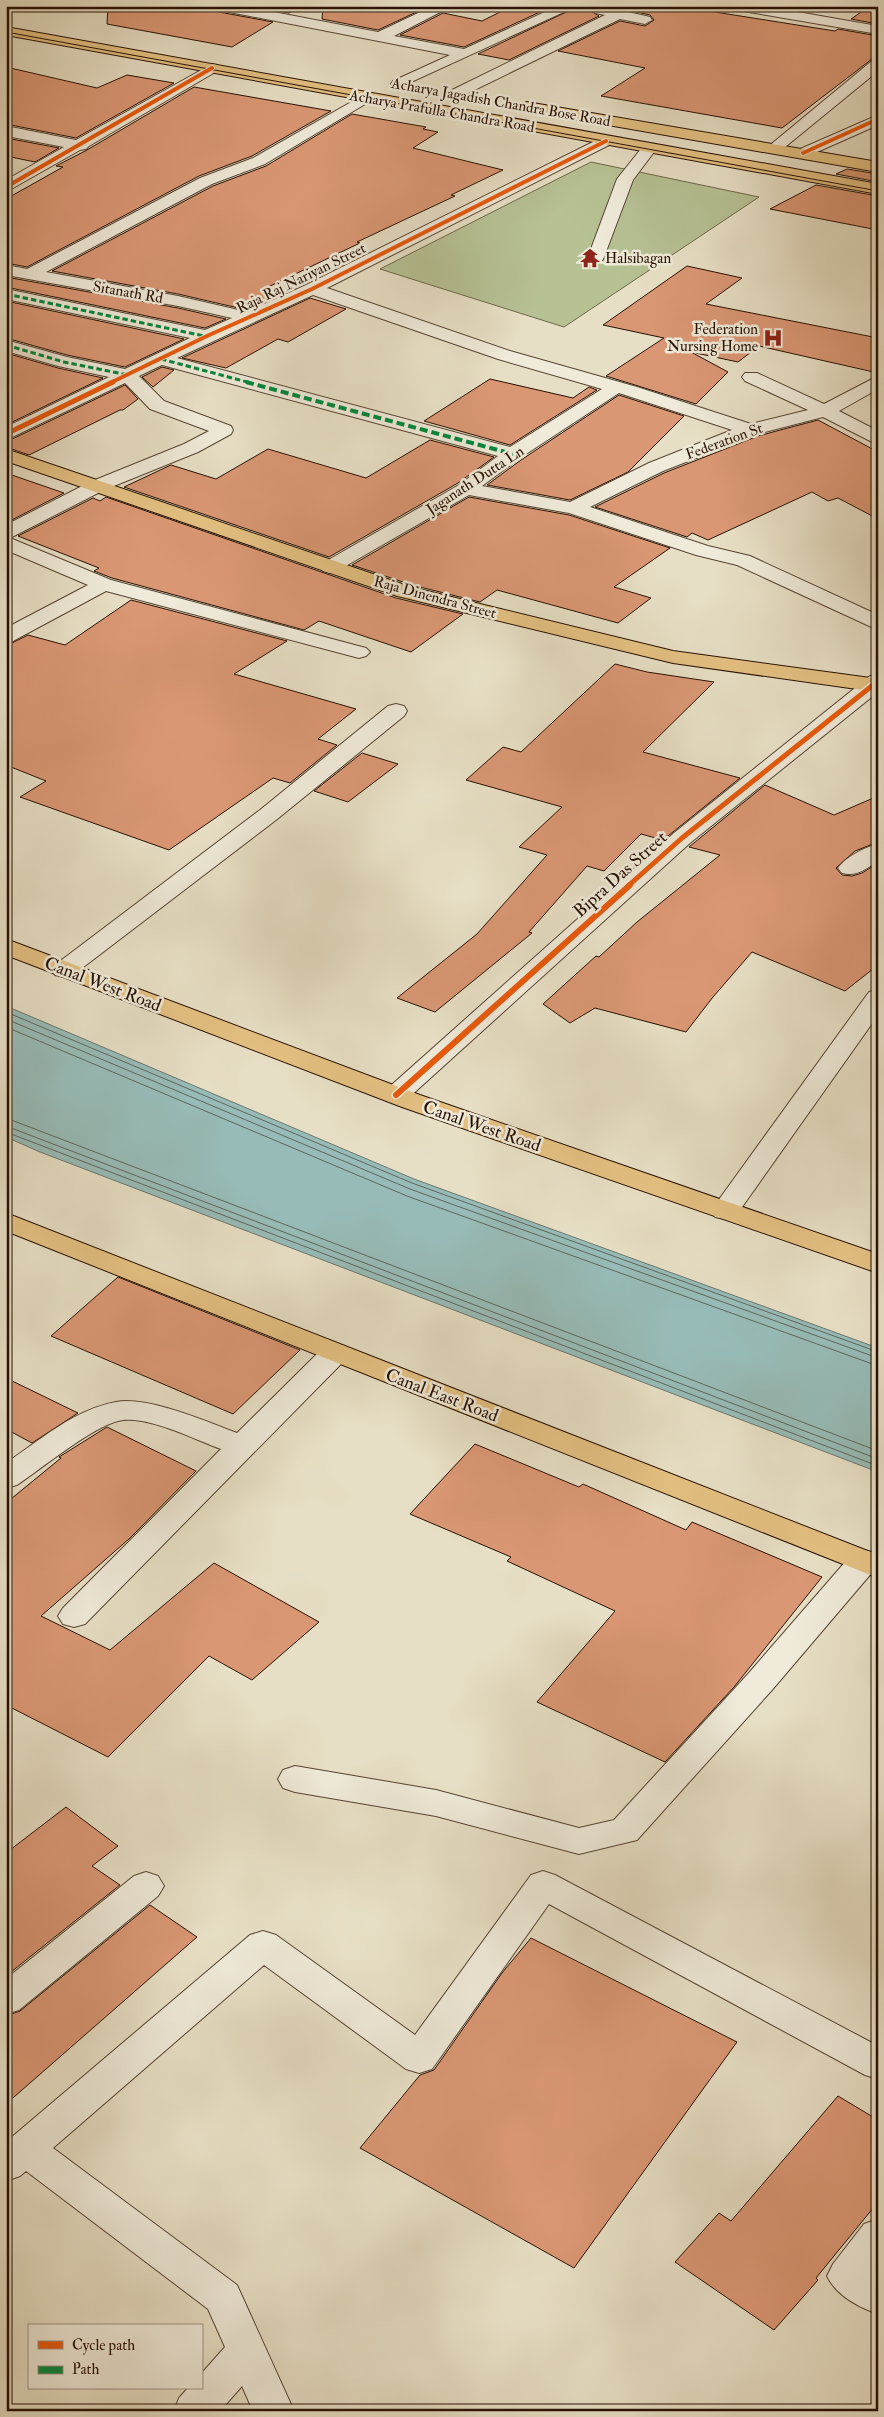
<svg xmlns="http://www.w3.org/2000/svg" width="884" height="2417" viewBox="0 0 884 2417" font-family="'IM FELL Double Pica',serif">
<rect width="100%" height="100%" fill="#e7dfc5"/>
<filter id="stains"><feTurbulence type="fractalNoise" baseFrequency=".004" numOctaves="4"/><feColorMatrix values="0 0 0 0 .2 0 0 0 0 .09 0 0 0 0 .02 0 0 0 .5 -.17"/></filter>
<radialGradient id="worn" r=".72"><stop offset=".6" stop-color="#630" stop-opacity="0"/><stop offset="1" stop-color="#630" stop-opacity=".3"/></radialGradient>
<path fill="#b6c194" stroke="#6e684b" d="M 591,162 L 759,197 L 564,327 L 380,269 Z"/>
<path fill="#97bcb8" stroke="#6a776f" d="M 6,1006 L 414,1179 L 878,1348 L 878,1472 L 40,1152 L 6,1137 Z"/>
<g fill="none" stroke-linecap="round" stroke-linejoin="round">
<path stroke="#5f665d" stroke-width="1" d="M 6,1012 L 412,1183 L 878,1352
M 6,1019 L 410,1189 L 878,1358
M 6,1027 L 407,1196 L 878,1366
M 6,1118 L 878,1451
M 6,1126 L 878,1459
M 6,1132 L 878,1466"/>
</g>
<path fill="#da9774" stroke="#271002" d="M 108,6 L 210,6 L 219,12 L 273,22 L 232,47 L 107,24 Z
M 253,6 L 301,6 L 289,13 Z
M 323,6 L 411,6 L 423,9 L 378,30 L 322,19 Z
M 512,6 L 553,6 L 464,47 L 400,35 L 443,13 L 482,21 Z
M 579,6 L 593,6 L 591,11 L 599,16 L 509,60 L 478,54 Z
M 611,6 L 677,6 L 835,31 L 838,29 L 878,36 L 878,57 L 872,59 L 782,128 L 601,96 L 645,68 L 558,51 L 620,21 L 645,26 L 654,20 L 650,15 Z
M 870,6 L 878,6 L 878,24 L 851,19 Z
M 6,67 L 97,88 L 127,75 L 174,83 L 76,138 L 6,124 Z
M 194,87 L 331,111 L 252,156 L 199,176 L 27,267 L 6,263 L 6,199 L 63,167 L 56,166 L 87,150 Z
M 352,114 L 426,127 L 423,129 L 438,132 L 413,148 L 503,170 L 451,195 L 455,196 L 357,242 L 360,243 L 266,288 L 286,292 L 247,310 L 178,294 L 52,271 L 213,186 L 266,166 Z
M 6,138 L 59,148 L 35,162 L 6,156 Z
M 847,169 L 878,174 L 878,182 L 836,174 Z
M 816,185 L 878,196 L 878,230 L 770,209 Z
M 687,266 L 742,278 L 706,304 L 878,338 L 878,373 L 759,346 L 738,362 L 691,352 L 728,372 L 696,404 L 606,376 L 664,338 L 603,325 Z
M 6,277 L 178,308 L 226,319 L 205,328 L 6,287 Z
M 310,298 L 346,309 L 288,342 L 278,339 L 226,368 L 182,358 Z
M 6,301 L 184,339 L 125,367 L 67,355 L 6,338 Z
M 6,353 L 58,368 L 103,378 L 6,425 Z
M 162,367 L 174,370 L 153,387 L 142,377 Z
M 490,379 L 573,398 L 589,387 L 597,390 L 510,445 L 424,421 Z
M 125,385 L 138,399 L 123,410 L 120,410 L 29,455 L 6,447 L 6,442 Z
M 619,395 L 684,416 L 628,472 L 570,500 L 487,485 L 521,460 Z
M 818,420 L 878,452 L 878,519 L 838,498 L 828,501 L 812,492 L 708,540 L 692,533 L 687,537 L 595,507 L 664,473 L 758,436 Z
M 430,440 L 494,457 L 458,483 L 329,557 L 124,487 L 171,465 L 216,479 L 268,449 L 366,478 Z
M 6,473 L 64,493 L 6,523 Z
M 106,497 L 396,598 L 463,614 L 411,652 L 319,621 L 304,630 L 112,578 L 94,571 L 99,568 L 18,536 L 93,498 L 100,501 Z
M 469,497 L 569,515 L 670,548 L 614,587 L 651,598 L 618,623 L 497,590 L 480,602 L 412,585 L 352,565 Z
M 131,600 L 287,641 L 234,674 L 356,709 L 318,739 L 337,745 L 290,783 L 273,778 L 169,850 L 20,797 L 46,781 L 6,765 L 6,646 L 28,635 L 65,645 Z
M 615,664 L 647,672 L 714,682 L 643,752 L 740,778 L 663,840 L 641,834 L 604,871 L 587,866 L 529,932 L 532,933 L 435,1012 L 397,998 L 477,934 L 547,855 L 519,847 L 562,807 L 466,780 L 503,747 L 521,752 Z
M 362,753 L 398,764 L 348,802 L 314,791 Z
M 765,785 L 834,815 L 878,796 L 878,842 L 855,851 L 836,868 L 842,875 L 852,876 L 862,873 L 878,863 L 878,965 L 845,991 L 752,952 L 713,997 L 686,1032 L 595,1008 L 570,1023 L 543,1004 L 596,956 L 599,957 L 637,922 L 720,855 L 689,847 Z
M 118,1277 L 300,1350 L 233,1414 L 51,1336 Z
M 6,1378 L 78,1413 L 32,1443 L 6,1429 Z
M 107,1427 L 196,1471 L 130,1538 L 41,1616 L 110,1650 L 214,1563 L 319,1622 L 252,1680 L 209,1656 L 108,1757 L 6,1705 L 6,1503 L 61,1458 L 59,1457 Z
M 475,1444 L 579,1487 L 583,1484 L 686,1530 L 692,1522 L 822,1577 L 734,1687 L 665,1762 L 537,1702 L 615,1611 L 507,1561 L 511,1557 L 410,1514 Z
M 66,1807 L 118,1846 L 92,1866 L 120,1885 L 6,1976 L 6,1853 Z
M 150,1905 L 197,1937 L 6,2104 L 6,2016 L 20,2011 Z
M 531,1938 L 737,2042 L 574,2268 L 360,2148 L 420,2075 L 434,2070 L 502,1973 Z
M 838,2096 L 878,2120 L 878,2202 L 816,2278 L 818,2280 L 774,2330 L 675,2262 L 719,2213 L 731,2221 Z"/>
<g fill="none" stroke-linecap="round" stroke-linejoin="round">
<defs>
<path id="minor" d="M 212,6 L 242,6 L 378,32 L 433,6 L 452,6 L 394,36 L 464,49 L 558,6 L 577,6 L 398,88 L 393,87 L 391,84 L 393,81 L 450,55 L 219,10 Z
M 602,6 L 650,17 L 652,20 L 645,24 L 620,19 L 460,97 L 455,98 L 448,94 L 450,91 L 605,15 L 595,13 L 593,10 L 595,7 Z
M 730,6 L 763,6 L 878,26 L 878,34 L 737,10 Z
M 878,59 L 878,71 L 779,152 L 769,152 L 766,149 L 769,146 L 873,60 Z
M 212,64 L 217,65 L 219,68 L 217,71 L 89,146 L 86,149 L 80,150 L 6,192 L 6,180 L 64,147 L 6,136 L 6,126 L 76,140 Z
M 367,93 L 374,97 L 372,100 L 265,164 L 212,184 L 46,272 L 178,296 L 247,312 L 306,285 L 601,138 L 611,138 L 614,141 L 611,144 L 327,288 L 510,351 L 637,387 L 751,424 L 808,410 L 745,381 L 742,377 L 745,373 L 757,373 L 824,404 L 878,376 L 878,389 L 839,411 L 878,431 L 878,445 L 823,417 L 757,434 L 663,471 L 590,507 L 708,546 L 750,556 L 878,615 L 878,630 L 737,565 L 696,555 L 569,513 L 469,495 L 337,571 L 330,573 L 323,571 L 320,567 L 323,563 L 459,485 L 498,456 L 162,365 L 139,376 L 164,401 L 231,426 L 233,430 L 231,434 L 198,452 L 104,490 L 10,538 L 111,580 L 366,648 L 370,652 L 366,656 L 359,658 L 106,591 L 13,641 L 6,643 L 6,628 L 88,585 L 6,550 L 6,525 L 90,482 L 184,444 L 209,431 L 150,409 L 125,383 L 6,440 L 6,427 L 109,377 L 58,366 L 6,351 L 6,340 L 67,357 L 125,369 L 190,338 L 6,299 L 6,289 L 205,330 L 232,318 L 178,306 L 6,275 L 6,265 L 27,269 L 200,178 L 253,158 ZM 313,295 L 498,359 L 602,389 L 510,447 L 177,358 ZM 619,393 L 732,430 L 649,463 L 570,502 L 482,486 L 520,458 Z
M 878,115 L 878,125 L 808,156 L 798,156 L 795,153 L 798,150 Z
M 649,143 L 657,148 L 633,180 L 604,257 L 602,261 L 590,261 L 588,257 L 617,179 L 644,145 Z
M 878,675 L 878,692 L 690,843 L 405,1101 L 396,1103 L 387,1101 L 383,1095 L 387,1089 L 674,833 L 870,676 Z
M 396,704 L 404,706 L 407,711 L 404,716 L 276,820 L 73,975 L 64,977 L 55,975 L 52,970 L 55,965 L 260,810 L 388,706 Z
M 878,844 L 878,861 C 866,869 856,877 842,873 L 838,868 C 846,857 865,847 878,844 Z
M 878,990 L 878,1015 L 735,1217 L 725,1219 L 715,1217 L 711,1211 L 715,1205 L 869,992 Z
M 335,1344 L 345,1346 L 350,1353 L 345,1360 L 85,1624 L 74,1627 L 63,1624 L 58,1616 L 63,1608 L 221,1449 C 195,1440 146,1414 118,1421 C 91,1428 42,1468 17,1485 L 6,1488 L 6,1463 C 39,1441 75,1409 116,1402 C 148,1396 207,1422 237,1433 L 325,1346 Z
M 864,1550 L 875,1553 L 878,1558 L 875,1569 L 772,1690 L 637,1840 L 579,1854 L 436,1816 L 295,1792 L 283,1788 L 278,1779 L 283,1770 L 295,1766 L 436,1790 L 579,1828 L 614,1820 L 748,1674 L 853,1553 Z
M 543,1871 L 555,1875 L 878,2046 L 878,2079 L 865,2075 L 549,1904 L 432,2069 L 419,2073 L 406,2069 L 264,1965 L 53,2148 L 237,2285 L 294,2411 L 253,2411 L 242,2386 L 220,2411 L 174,2411 L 179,2398 L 188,2388 L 201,2388 L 201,2374 L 225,2347 L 208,2309 L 26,2171 L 20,2176 L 6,2181 L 6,2142 L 250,1935 L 263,1931 L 276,1935 L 415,2035 L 531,1875 Z
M 146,1872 L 158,1876 L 164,1886 L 158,1896 L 19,2010 L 6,2014 L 6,1979 L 134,1876 Z
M 878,2219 L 878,2266 L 873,2272 L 878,2275 L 878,2314 C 858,2307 836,2295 827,2276 L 833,2264 L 864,2224 Z"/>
<path id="major" d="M 6,27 L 878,184 L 878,194 L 6,35 Z
M 527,102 L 878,162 L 878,172 L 522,110 L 519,107 L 522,104 Z
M 6,449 L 411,587 L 673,651 L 878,679 L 878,692 L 673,663 L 397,596 L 6,461 Z
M 6,939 L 420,1095 L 878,1254 L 878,1273 L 402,1107 L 6,955 Z
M 6,1213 L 878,1555 L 878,1578 L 6,1231 Z"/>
</defs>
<use href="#minor" stroke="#574433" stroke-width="2"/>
<use href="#major" stroke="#271002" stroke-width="2"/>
<use href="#minor" fill="#efead9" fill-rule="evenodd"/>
<use href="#major" fill="#e4c082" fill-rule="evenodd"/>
<path stroke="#271002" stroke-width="1" d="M 6,32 L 878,191"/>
<path stroke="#00873e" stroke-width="3" stroke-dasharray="5.5 3" stroke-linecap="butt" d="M 6,294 L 204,336
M 6,345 L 64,362 L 128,375
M 161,359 L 251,383"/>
<path stroke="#00873e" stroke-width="4" stroke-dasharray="8 4" stroke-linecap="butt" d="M 246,382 L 513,454"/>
<defs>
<path id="cycleway-far2" d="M 803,153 L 878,119
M 6,187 L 212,68
M 110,383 L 207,336 L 312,289 L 606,141"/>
<path id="cycleway-far1" d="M 6,434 L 113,382
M 628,886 L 682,838 L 878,681"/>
<path id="cycleway" d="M 396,1095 L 630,885"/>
</defs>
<use href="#cycleway-far2" stroke="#efead9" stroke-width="5.5"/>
<use href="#cycleway-far1" stroke="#efead9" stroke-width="8"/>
<use href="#cycleway" stroke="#efead9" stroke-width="9"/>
<use href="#cycleway-far2" stroke="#e8590c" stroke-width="4"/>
<use href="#cycleway-far1" stroke="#e8590c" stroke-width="5"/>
<use href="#cycleway" stroke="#e8590c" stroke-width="6"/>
</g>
<defs>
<symbol id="temple-bare" viewBox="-9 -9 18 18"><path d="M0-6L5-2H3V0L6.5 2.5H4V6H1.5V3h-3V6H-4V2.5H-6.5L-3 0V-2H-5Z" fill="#8f2418" stroke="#efead9" stroke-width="2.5" paint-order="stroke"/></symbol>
<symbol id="hospital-bare" viewBox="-9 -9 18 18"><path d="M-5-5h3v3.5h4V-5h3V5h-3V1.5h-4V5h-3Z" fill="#8f2418" stroke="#efead9" stroke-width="2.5" paint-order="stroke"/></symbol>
</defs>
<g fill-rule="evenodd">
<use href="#temple-bare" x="576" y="244" width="28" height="28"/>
<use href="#hospital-bare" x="759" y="324" width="28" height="28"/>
</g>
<g text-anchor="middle" stroke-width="5" stroke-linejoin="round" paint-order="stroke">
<g font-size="15" fill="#271002" stroke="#efead9">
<text transform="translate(501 102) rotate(10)" y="5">Acharya Jagadish Chandra Bose Road</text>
<text transform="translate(442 111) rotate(10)" y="5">Acharya Prafulla Chandra Road</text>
<text transform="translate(301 278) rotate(-26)" y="5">Raja Raj Nariyan Street</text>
<text transform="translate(128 292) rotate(10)" y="5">Sitanath Rd</text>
<text transform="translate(724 441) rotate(-20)" y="5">Federation St</text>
<text transform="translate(475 480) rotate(-33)" y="5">Jaganath Dutta Ln</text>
<text transform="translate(435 597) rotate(15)" y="5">Raja Dinendra Street</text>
</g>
<g font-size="15" fill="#271002" stroke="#efead9" text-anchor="start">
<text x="605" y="263">Halsibagan</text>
<text x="758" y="334" text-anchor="end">Federation<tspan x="758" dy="17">Nursing Home</tspan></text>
</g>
<g font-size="18" fill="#271002" stroke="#efead9">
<text transform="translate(620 874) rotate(-42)" y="6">Bipra Das Street</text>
<text transform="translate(103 984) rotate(21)" y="6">Canal West Road</text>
<text transform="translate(482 1126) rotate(19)" y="6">Canal West Road</text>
<text transform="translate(442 1395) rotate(21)" y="6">Canal East Road</text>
</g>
</g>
<rect width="884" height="2417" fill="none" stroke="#e7dfc5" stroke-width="25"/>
<rect x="8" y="8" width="869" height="2402" fill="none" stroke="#271002" stroke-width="2.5"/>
<rect x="12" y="12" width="859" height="2392" fill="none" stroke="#271002"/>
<rect x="28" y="2324" width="175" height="65" fill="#efead9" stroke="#9f9383"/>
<rect x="38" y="2341" width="25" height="8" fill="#e8590c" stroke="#9f9383"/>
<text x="72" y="2350" font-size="15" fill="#271002">Cycle path</text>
<rect x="38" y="2366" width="25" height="8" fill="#00873e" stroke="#9f9383"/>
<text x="72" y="2374" font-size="15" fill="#271002">Path</text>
<rect width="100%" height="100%" filter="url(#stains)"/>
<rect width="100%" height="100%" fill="url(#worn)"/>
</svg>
